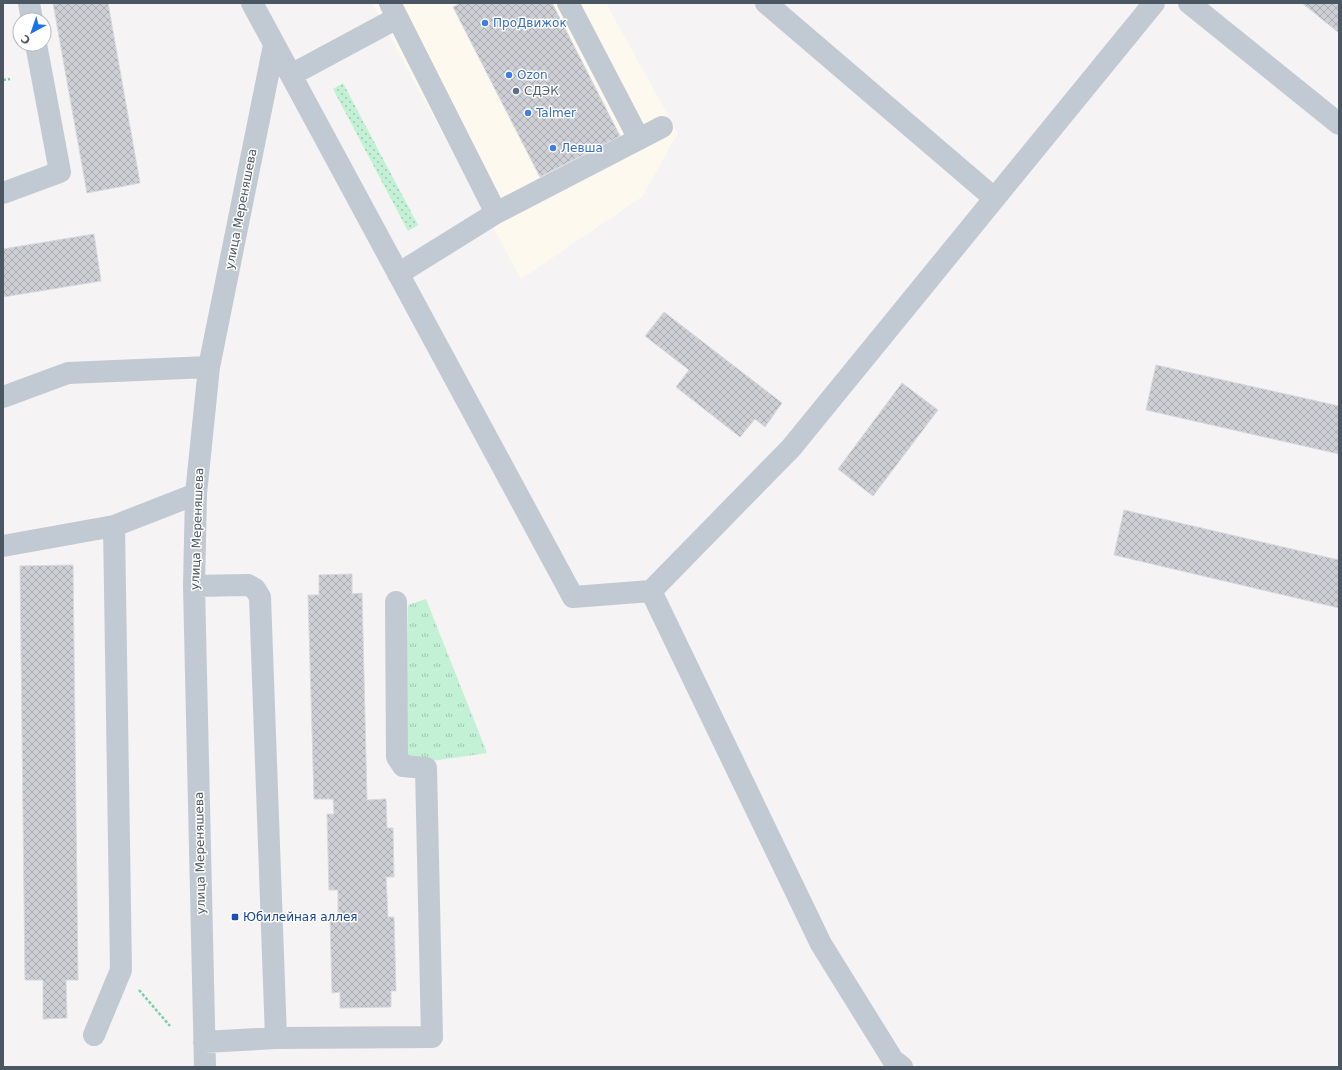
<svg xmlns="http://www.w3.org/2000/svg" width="1342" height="1070" viewBox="0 0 1342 1070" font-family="'DejaVu Sans',sans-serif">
<defs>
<pattern id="grass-dots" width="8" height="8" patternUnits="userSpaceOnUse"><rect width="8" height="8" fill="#c3f1d5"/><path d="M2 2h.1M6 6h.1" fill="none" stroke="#a0c6b0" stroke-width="1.8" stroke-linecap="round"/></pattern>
<pattern id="park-tufts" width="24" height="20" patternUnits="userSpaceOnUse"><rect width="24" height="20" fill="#c3f1d5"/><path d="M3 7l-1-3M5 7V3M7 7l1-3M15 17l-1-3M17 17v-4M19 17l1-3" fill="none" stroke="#a0c6b0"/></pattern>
<pattern id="building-cross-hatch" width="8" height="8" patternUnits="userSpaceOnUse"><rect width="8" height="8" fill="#cdcfd5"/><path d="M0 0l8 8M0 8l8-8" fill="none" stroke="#a8abb0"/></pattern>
</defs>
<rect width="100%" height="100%" fill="#f5f3f3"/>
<path fill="#fdf9ef" d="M 372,3 L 606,3 L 678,133 L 642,197 L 521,279 Z"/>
<path fill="url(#grass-dots)" d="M 343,83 L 418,225 L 408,231 L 333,89 Z"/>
<path fill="url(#park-tufts)" d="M 426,599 L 487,753 L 418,763 L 404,752 L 408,605 Z"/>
<path fill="url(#building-cross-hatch)" stroke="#d7d9de" d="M 53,3 L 108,3 L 140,183 L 87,193 Z
M 461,3 L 552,3 L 620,136 L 540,177 L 453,7 Z
M 1302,3 L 1339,3 L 1339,33 Z
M 94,234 L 101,281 L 3,297 L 3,249 Z
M 664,312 L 782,403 L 765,427 L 755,419 L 740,437 L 676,387 L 689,370 L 645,336 Z
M 1156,365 L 1339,406 L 1339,454 L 1146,410 Z
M 902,383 L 938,410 L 873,496 L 838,469 Z
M 1124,510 L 1339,560 L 1339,608 L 1114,555 Z
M 73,565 L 78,980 L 66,980 L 67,1018 L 43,1019 L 43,980 L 25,980 L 20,566 Z
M 352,574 L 352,594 L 362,593 L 367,800 L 386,799 L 387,828 L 393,828 L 394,877 L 386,877 L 388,917 L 394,917 L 396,991 L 391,991 L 391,1007 L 340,1008 L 340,992 L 332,993 L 330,917 L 338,917 L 338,890 L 329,890 L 327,814 L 334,814 L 333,799 L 314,799 L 308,595 L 319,595 L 319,575 Z"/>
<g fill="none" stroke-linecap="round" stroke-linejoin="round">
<path stroke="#7ad0a6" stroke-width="2.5" stroke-dasharray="3 2" stroke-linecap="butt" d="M 3,80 L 10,79
M 139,990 L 170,1026"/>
<path stroke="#c1cad2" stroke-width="22" d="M 29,3 L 32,20
M 252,3 L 573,597 L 651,591 L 821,944 L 893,1060 L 902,1067
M 390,3 L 496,213 L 398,274
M 568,3 L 639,139
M 766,3 L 994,198
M 1189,3 L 1339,124
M 291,75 L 397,18
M 3,193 L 60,172 L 36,44
M 496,213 L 662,127
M 3,397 L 68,373 L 209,367
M 3,546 L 114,526 L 196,494
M 194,586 L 248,585 L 255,589 L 260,597 L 276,1038
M 651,591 L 791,448 L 1154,3
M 94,1035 L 121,970 L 114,526
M 204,1042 L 276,1038 L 432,1037 L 426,768 L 403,766 L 397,757 L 396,602
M 205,1067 L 194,586 L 196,494 L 209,367 L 274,45"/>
</g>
<g fill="#3f7fe0" stroke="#fff" stroke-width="1.5">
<circle cx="485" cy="23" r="4"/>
<circle cx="509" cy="75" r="4"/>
<circle cx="528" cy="113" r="4"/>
<circle cx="553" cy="148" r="4"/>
</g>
<circle fill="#5c6f8a" stroke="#fff" stroke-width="1.5" cx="516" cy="91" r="4"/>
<rect fill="#1a4fb4" stroke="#fff" stroke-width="1.5" x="231" y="913" width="8" height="8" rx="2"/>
<g text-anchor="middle" stroke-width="3" stroke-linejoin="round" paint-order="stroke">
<g font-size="12" fill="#366cbe" stroke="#fff" text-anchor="start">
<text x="493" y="27">ПроДвижок</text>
<text x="517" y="79">Ozon</text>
<text x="536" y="117">Talmer</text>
<text x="561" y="152">Левша</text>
</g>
<g font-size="12" fill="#4e5e75" stroke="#fff" text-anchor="start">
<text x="524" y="95">СДЭК</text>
</g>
<g font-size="12" fill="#4a5661" stroke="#fff">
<text transform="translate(241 209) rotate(-79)" y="4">улица Мереняшева</text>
<text transform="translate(197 529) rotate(-88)" y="4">улица Мереняшева</text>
<text transform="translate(200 853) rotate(-91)" y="4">улица Мереняшева</text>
</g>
<g font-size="12" fill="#164399" stroke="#fff" text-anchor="start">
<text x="243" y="921">Юбилейная аллея</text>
</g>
</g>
<rect width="1342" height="1070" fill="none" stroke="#4a5661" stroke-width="8"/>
<g transform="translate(32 32) rotate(220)"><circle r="19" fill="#ffffff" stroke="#b7bbc0"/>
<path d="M0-3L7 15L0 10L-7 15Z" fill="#1a73e8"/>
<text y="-6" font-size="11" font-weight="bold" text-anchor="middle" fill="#4a5661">С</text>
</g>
</svg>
